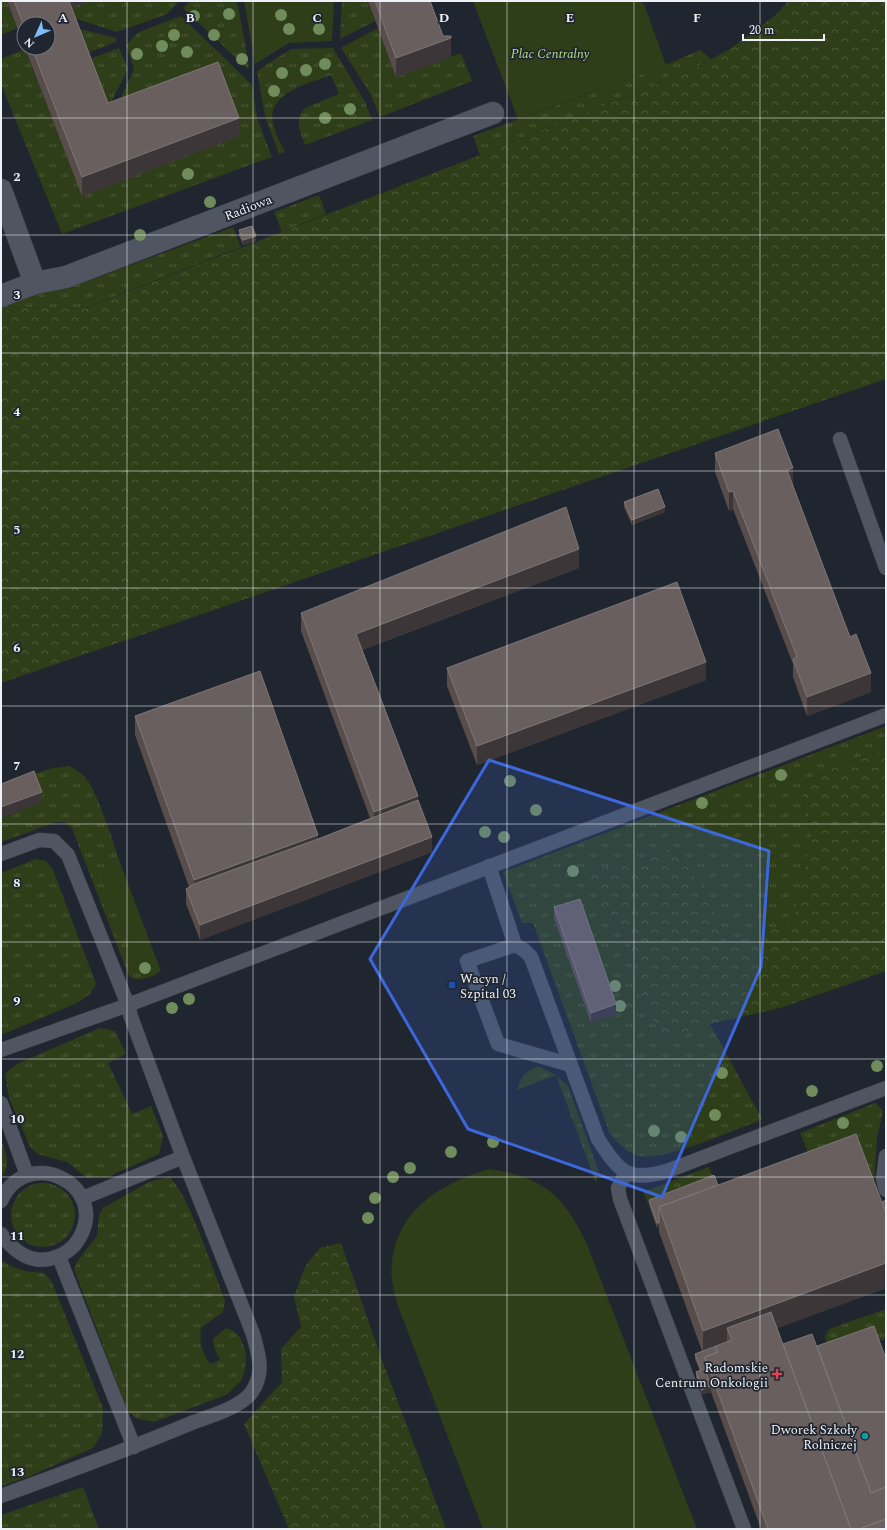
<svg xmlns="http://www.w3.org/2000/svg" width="887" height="1530" viewBox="0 0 887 1530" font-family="Spectral,serif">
<defs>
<pattern id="grass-tufts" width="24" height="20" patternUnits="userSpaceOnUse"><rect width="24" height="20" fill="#2e3e18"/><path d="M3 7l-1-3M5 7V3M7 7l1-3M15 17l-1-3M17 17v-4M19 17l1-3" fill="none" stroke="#4d5a3a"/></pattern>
<pattern id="forest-crowns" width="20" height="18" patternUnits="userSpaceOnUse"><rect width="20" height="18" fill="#2e3e18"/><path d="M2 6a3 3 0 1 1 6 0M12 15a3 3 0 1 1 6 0" fill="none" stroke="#4d5a3a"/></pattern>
</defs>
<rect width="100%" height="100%" fill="#20262f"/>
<path fill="url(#grass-tufts)" d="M 1,1 L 7,1 L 18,28 L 1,35 Z
M 89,1 L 179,1 L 167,14 L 117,32 L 68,16 L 66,10 Z
M 190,1 L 234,1 L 238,5 L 249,66 L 247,68 L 183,8 Z
M 342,1 L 368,1 L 375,21 L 340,39 Z
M 181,16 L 252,85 L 257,118 L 272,157 L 62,234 L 1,84 L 1,59 L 25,49 L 59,136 L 115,111 L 134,69 L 126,45 L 139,32 Z
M 72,27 L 116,38 L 116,42 L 82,55 Z
M 378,28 L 396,77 L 461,53 L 472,81 L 380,117 L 370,93 L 341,48 Z
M 119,48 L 128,69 L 105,114 L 86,65 L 93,62 L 92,58 Z
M 333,48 L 365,102 L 372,120 L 305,145 C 300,131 294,120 305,108 L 339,94 L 331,75 C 308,84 263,93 274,127 C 276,135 281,144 285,152 L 279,154 L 265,116 L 257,71 L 291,49 Z
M 700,50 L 711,59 L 686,73 L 480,155 L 473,136 L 666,65 Z
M 319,195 L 326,214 L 282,232 L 274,212 Z
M 233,227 L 241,247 L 82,309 L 17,307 L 1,313 L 1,306 L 34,294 L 69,288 Z
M 886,726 L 886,749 L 837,766 L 800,785 L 812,836 L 794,921 L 728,945 L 705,890 L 671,847 L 645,860 L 582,872 L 629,941 L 640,994 L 663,1039 L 710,1024 L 762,1119 L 756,1122 C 731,1131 662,1162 639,1156 C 627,1153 618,1143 610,1134 L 533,923 L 522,923 L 503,872 Z
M 69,766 C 74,769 80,772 84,776 C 97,789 114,845 121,865 L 101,871 L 143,979 L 135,979 L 129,976 L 72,828 L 64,822 L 56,822 L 1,842 L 1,818 L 42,802 L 31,775 L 53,768 Z
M 36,859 L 46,861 L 53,870 L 96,984 L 90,994 L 77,1003 L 1,1035 L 1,873 Z
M 100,1028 L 115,1031 L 126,1054 L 108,1063 L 132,1114 L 151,1106 L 163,1136 L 159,1154 L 107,1177 L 86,1177 L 67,1162 L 38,1154 L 30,1147 L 9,1098 L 5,1074 L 17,1064 Z
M 538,1066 L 556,1075 L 568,1086 L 599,1172 L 596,1183 L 556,1075 L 517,1090 C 521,1077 525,1071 538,1066 Z
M 875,1103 L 878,1105 L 883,1111 L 877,1138 L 874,1184 L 815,1169 L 800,1133 Z
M 1,1139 C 6,1153 12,1165 1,1177 Z
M 709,1167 L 714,1180 L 649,1205 L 643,1192 Z
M 169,1177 C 187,1190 215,1275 225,1301 L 223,1312 L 201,1328 C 199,1343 202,1352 210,1364 L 220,1360 L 214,1347 L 213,1339 L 226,1328 L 232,1330 L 240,1337 L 246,1353 L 245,1370 L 241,1381 L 226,1395 L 154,1422 L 138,1419 L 128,1412 L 74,1269 L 78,1260 L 97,1236 L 99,1215 L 103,1208 L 149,1182 Z
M11 1215a32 32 0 1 1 64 0a32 32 0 1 1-64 0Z
M 1,1260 C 14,1270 28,1272 44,1273 L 51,1280 L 103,1408 L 102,1434 L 93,1448 L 28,1477 L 1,1486 Z
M 886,1309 L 886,1339 L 830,1352 L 825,1337 L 829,1329 Z
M 83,1487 L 99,1529 L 1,1529 L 1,1515 Z"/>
<path fill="url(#forest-crowns)" d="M 788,1 L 886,1 L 886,379 L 1,683 L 1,313 L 17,307 L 83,309 L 480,155 L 686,73 L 730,49 L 777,14 Z
M 886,749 L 886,971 L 780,1008 L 710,1024 L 663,1039 L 640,994 L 629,941 L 582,872 L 645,860 L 671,847 L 705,890 L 728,945 L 793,921 L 812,836 L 800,785 L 837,766 Z
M 341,1243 L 382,1360 L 446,1529 L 289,1529 L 244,1424 L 282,1382 L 281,1349 L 301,1327 L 294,1296 L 306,1265 L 320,1248 Z"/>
<path fill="#2e3e18" d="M 244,1 L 334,1 L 332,41 L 289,43 L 255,64 Z
M 473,1 L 640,1 L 644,4 L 666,65 L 518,119 Z
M 121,865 L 161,971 L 153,976 L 143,979 L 101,871 Z
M 490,1169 C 546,1178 565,1197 588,1247 L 697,1529 L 483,1529 L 398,1306 C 394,1292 390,1278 392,1264 C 396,1210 443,1182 490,1169 Z"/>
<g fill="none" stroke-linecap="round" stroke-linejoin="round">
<defs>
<path id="lane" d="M 840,439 L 886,568
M 1,854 L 39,840 L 54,841 L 68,855 L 128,1005 L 131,1017 L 183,1157 L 253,1334 C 259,1355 265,1374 251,1393 C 240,1408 207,1417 189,1424 C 127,1450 64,1473 1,1496
M 489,866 L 515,945
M 1,1050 L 128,1005 L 886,715
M 571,1065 L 498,1044 L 467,961 L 515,945 L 524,950 L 531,957 L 598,1139 C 619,1171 627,1183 667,1171 L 886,1088
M 1,1103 L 27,1175
M 886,1156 L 883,1179 L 886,1190
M 626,1173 L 618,1188 L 620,1199 L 744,1529
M 83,1198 L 183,1157
M 1,1201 C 26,1144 109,1184 80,1237 C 73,1250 63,1256 49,1259 C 28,1263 13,1250 1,1234
M 59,1257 L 134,1447"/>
<path id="street" d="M 1,190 L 35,283
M 1,296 L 35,283 L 66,277 L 493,113"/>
</defs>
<use href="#lane" stroke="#3c4148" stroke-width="15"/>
<use href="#street" stroke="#3c4148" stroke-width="23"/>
<use href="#lane" stroke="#4f5661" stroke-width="14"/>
<use href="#street" stroke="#4f5661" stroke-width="22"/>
</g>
<g fill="#718c5c">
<circle cx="229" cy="14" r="6"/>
<circle cx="281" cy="15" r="6"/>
<circle cx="194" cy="16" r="6"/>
<circle cx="289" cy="29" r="6"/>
<circle cx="319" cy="29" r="6"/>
<circle cx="174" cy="35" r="6"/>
<circle cx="214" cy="35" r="6"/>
<circle cx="162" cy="46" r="6"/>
<circle cx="187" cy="52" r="6"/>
<circle cx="137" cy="54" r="6"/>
<circle cx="242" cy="59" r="6"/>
<circle cx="325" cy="64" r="6"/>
<circle cx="306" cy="70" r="6"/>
<circle cx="282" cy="73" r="6"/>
<circle cx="274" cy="91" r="6"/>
<circle cx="350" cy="109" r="6"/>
<circle cx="325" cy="118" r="6"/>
<circle cx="188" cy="174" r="6"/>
<circle cx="210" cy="202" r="6"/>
<circle cx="140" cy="235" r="6"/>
<circle cx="781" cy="775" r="6"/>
<circle cx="510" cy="781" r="6"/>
<circle cx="702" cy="803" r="6"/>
<circle cx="536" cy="810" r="6"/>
<circle cx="485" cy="832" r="6"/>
<circle cx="504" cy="837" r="6"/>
<circle cx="573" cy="871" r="6"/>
<circle cx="145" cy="968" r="6"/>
<circle cx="615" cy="986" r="6"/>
<circle cx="189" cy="999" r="6"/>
<circle cx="620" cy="1006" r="6"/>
<circle cx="172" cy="1008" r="6"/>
<circle cx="877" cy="1066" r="6"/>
<circle cx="722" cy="1073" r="6"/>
<circle cx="812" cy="1091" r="6"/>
<circle cx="715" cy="1115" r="6"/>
<circle cx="843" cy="1123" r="6"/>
<circle cx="654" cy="1131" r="6"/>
<circle cx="681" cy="1137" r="6"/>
<circle cx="493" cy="1142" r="6"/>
<circle cx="451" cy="1152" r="6"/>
<circle cx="410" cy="1168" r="6"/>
<circle cx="393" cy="1177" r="6"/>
<circle cx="375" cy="1198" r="6"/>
<circle cx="368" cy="1218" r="6"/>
</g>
<path fill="#594d4b" d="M 7,1 L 89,1 L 72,8 L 108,103 L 239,136 L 82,196 L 25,48 L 48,48 L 24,24 L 24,45 Z
M 368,1 L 430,1 L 451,57 L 396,77 Z
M 239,230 L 256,241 L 243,245 L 239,236 Z
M 715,453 L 793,487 L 871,692 L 807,716 L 793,677 L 793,664 L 733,509 L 729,511 L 715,472 Z
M 624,502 L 665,512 L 632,525 L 624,507 Z
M 579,568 L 362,650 L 418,800 L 432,852 L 200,940 L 186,904 L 186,889 L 189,887 L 135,735 L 135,716 L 318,839 L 370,818 L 301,631 L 301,613 Z
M 447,668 L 706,680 L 477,765 L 447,686 Z
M 554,907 L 616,1014 L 591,1023 L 554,918 Z
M 718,1185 L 882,1202 L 886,1200 L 886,1288 L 777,1328 L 783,1344 L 886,1529 L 761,1529 L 711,1392 L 702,1395 L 696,1377 L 696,1372 L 700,1371 L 695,1359 L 695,1354 L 702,1351 L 659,1232 L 659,1228 L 657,1228 L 649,1205 L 649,1200 Z"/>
<path fill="#3c3638" d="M 66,1 L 89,1 L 66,10 Z
M 451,38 L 451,57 L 396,77 L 396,58 Z
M 239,118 L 239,136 L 82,196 L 82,177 Z
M 256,236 L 256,241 L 243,245 L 243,240 Z
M 793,468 L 793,487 L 787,470 Z
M 733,491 L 733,509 L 729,511 L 729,492 Z
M 665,507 L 665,512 L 632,525 L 632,520 Z
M 579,549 L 579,568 L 356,652 L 356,634 Z
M 706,662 L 706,680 L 477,765 L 477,746 Z
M 871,673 L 871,692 L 807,716 L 807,697 Z
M 42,792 L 42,802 L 1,818 L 1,807 Z
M 418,796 L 418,814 L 374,831 L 374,812 Z
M 318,835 L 318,854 L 194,898 L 194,880 Z
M 432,837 L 432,852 L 200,940 L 200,925 Z
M 616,1004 L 616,1014 L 591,1023 L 591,1013 Z
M 657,1223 L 659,1223 L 659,1228 L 657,1228 Z
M 886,1263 L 886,1288 L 732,1345 L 732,1340 L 727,1328 L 727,1347 L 716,1346 L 703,1356 L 703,1331 Z
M 711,1386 L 711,1392 L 702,1395 L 702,1390 Z"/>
<path fill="#695f5e" stroke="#7e7676" d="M 14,1 L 69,1 L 108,103 L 218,62 L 239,118 L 82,177 L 32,48 L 48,48 L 48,24 L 24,24 L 24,26 Z
M 375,1 L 430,1 L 443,36 L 451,36 L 451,38 L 396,58 Z
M 252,226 L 256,236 L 243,240 L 239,230 Z
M 778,429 L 793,468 L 787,470 L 850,637 L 856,634 L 871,673 L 807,697 L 793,659 L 797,657 L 733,491 L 729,492 L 715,453 Z
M 658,489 L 665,507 L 632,520 L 624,502 Z
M 566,507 L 579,549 L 356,634 L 418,796 L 374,812 L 301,613 Z
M 677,582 L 706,662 L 477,746 L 447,668 Z
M 260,671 L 318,835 L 194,880 L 135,716 Z
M 34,771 L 42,792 L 1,807 L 1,784 Z
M 418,800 L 432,837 L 200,925 L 186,889 L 194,884 L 318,839 Z
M 580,899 L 616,1004 L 591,1013 L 554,907 Z
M 856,1134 L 886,1213 L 886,1263 L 703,1331 L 659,1207 Z
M 714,1175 L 718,1185 L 659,1207 L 659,1223 L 657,1223 L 649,1200 Z
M 886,1200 L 886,1213 L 882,1202 Z
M 771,1312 L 851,1529 L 768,1529 L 705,1357 L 718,1352 L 716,1346 L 732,1340 L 727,1328 Z
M 874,1326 L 886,1359 L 886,1487 L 871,1493 L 817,1346 Z
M 812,1334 L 871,1493 L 886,1487 L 886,1519 L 859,1529 L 851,1529 L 783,1344 Z
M 716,1346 L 716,1353 L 705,1357 L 705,1370 L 711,1386 L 702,1390 L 696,1372 L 701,1370 L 695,1354 Z
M 886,1519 L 886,1529 L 859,1529 Z"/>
<path fill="#3c67dd" fill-opacity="0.2" stroke="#3c67dd" stroke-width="3" stroke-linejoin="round" d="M 489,760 L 769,851 L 761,967 L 662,1197 L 468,1129 L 370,959 Z"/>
<path fill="none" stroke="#eef2f8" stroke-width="1" stroke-opacity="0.55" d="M 127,1 L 127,1529M 253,1 L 253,1529M 380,1 L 380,1529M 507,1 L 507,1529M 634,1 L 634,1529M 760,1 L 760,1529M 1,118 L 886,118M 1,235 L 886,235M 1,353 L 886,353M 1,471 L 886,471M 1,588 L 886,588M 1,706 L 886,706M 1,824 L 886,824M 1,942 L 886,942M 1,1059 L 886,1059M 1,1177 L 886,1177M 1,1295 L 886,1295M 1,1412 L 886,1412"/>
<rect fill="#1a4fb4" stroke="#20262f" stroke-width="1.5" x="448" y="981" width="8" height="8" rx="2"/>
<path fill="#e0444e" stroke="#20262f" stroke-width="1.5" d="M775 1368h4v4h4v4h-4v4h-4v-4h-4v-4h4z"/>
<circle fill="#0f9aa8" stroke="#20262f" stroke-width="1.5" cx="865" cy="1436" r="4"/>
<g text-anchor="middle" stroke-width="3.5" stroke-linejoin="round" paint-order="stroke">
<g font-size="13" font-style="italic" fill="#b4df81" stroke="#20262f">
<text x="550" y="58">Plac Centralny</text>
</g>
<g font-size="13" fill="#eef2f8" stroke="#20262f">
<text transform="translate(248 207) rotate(-21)" y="5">Radiowa</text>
</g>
<g font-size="13" fill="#eef2f8" stroke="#20262f" text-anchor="end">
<text x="460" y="983" text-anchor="start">Wacyn /<tspan x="460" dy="15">Szpital 03</tspan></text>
<text x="768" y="1372">Radomskie<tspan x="768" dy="15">Centrum Onkologii</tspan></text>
<text x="857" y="1434">Dworek Szkoły<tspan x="857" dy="15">Rolniczej</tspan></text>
</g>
</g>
<g font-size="13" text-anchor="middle" font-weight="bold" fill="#eef2f8" stroke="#20262f" stroke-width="3.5" stroke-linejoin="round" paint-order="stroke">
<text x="63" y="22">A</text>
<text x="190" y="22">B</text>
<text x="317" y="22">C</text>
<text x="444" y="22">D</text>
<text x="570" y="22">E</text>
<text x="697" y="22">F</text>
<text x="17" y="181">2</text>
<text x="17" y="299">3</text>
<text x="17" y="416">4</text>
<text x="17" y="534">5</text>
<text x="17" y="652">6</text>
<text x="17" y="770">7</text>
<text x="17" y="887">8</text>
<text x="17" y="1005">9</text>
<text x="17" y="1123">10</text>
<text x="17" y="1240">11</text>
<text x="17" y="1358">12</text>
<text x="17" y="1476">13</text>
</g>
<rect width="887" height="1530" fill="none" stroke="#eef2f8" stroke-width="4"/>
<g transform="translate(36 36) rotate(225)"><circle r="19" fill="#20262f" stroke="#72787f"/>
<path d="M0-3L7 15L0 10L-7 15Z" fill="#7fbdfa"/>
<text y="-6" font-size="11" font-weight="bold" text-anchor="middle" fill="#eef2f8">N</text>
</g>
<path d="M743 34v6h81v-6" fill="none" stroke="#eef2f8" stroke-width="2"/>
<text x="749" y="34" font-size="12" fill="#eef2f8" stroke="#20262f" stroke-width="3" paint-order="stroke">20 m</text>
</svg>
